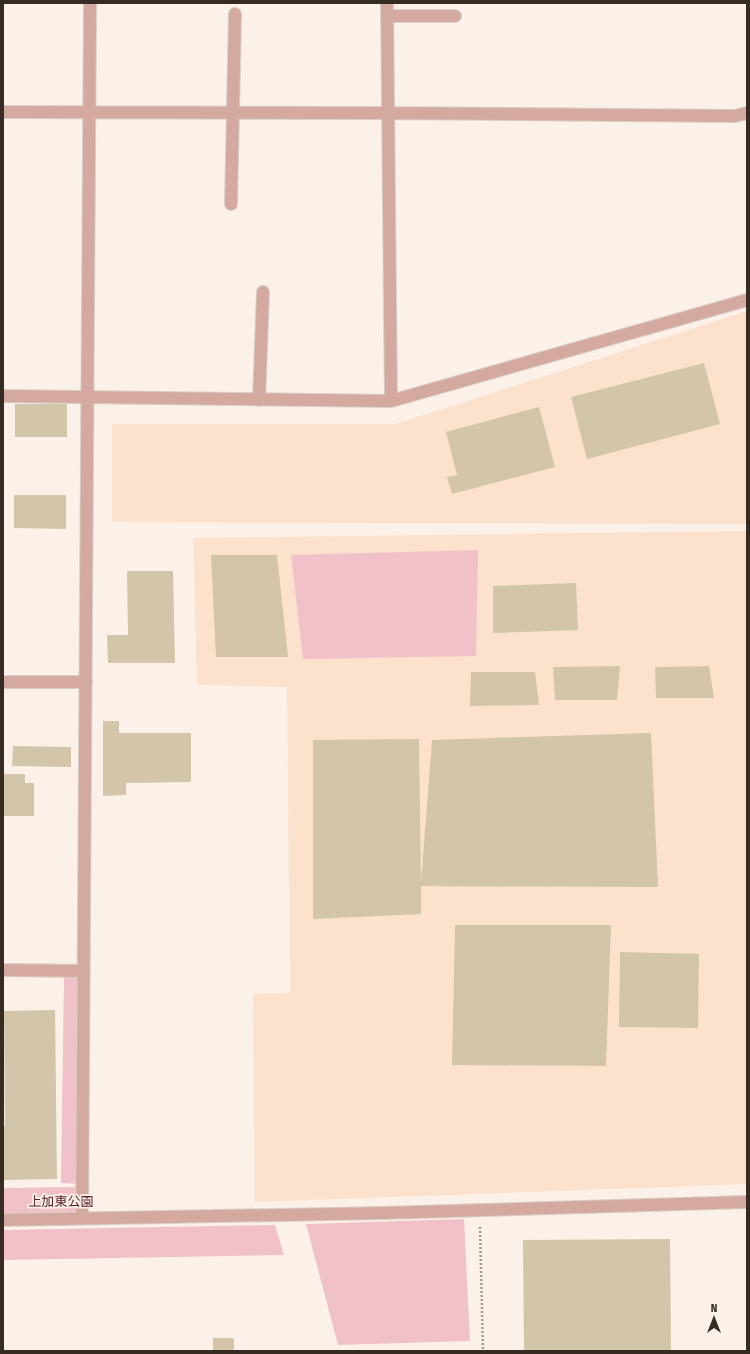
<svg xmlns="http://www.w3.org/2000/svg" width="750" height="1354" viewBox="0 0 750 1354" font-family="'Fira Sans Condensed','Noto Sans JP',sans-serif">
<rect width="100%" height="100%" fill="#fcf1e9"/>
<path fill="#fce1cd" d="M 747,311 L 747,524 L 112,522 L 112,424 L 396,424 Z
M 747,531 L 747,1184 L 255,1202 L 253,994 L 290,993 L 287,687 L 197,685 L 193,538 Z"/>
<path fill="#f0c1c9" d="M 478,550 L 476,656 L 303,659 L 291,555 Z
M 79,976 L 79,1184 L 61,1183 L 64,977 Z
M 78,1187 L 79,1215 L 3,1217 L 3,1188 Z
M 464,1219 L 470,1341 L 338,1345 L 306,1224 Z
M 275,1225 L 284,1255 L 3,1260 L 3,1230 Z"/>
<path fill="#d3c5aa" d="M 704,363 L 720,424 L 587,459 L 571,397 Z
M 15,404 L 67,404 L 67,437 L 15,437 Z
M 539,407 L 555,467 L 452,494 L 447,477 L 457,475 L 446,432 Z
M 14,495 L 66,495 L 66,529 L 14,528 Z
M 211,555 L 277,555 L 288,657 L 216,657 Z
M 127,571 L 173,571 L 175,663 L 108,663 L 107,635 L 128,635 Z
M 576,583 L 578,630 L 493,633 L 493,586 Z
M 620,666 L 617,700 L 555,700 L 553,667 Z
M 709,666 L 714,698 L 656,698 L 655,667 Z
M 471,672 L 535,672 L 539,705 L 470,706 Z
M 103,721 L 119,721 L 119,733 L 191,733 L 191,782 L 126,783 L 126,795 L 103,796 Z
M 651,733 L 658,887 L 421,886 L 421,914 L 313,919 L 313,740 L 419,739 L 421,883 L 432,740 Z
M 13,746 L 71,747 L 71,767 L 12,766 Z
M 3,774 L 25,774 L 25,783 L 34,783 L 34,816 L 3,816 Z
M 455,925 L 611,925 L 606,1066 L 452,1065 Z
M 620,952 L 699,954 L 698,1028 L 619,1027 Z
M 55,1010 L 57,1179 L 3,1180 L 3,1126 L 5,1126 L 4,1011 Z
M 670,1239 L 671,1351 L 524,1351 L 523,1240 Z
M 213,1338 L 234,1338 L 234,1351 L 213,1351 Z"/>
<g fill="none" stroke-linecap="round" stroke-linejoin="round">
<defs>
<path id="minor" d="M 387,3 L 391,401
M 387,16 L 455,16
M 3,112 L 388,113 L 735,116 L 747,113
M 231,204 L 235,14
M 3,396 L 391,401 L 747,300
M 259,400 L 263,292
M 3,682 L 86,682
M 3,970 L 84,971
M 82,1218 L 90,3
M 3,1220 L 383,1213 L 747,1202"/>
</defs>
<use href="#minor" stroke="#d8cec6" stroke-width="14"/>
<path stroke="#a49991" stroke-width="2.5" stroke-dasharray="2 2" stroke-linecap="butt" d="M 480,1227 L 483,1351"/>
<use href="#minor" stroke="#d4a99f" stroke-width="12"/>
</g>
<g text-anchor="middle" stroke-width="3.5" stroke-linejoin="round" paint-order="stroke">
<g font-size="13" fill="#5b202f" stroke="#fcf1e9">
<text x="61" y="1206">上加東公園</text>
</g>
</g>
<rect width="750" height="1354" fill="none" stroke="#362c24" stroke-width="8"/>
<g transform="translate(714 1318)" stroke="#fcf1e9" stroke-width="3" paint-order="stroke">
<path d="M0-3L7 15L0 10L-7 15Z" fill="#362c24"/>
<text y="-6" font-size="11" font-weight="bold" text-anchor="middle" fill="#362c24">N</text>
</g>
</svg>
